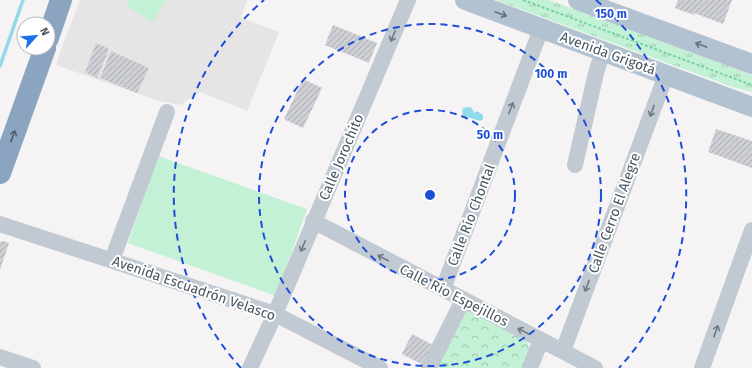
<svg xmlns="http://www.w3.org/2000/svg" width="752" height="368" viewBox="0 0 752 368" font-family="'Fira Sans',sans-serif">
<defs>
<pattern id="grass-tufts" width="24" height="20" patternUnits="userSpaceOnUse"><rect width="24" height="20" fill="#c3f1d5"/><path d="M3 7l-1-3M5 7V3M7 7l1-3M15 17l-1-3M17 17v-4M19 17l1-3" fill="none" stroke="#a0c6b0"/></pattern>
<pattern id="park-crowns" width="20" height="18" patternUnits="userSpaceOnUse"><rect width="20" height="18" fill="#c3f1d5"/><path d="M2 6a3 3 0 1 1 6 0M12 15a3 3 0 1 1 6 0" fill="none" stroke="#a0c6b0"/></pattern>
<pattern id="building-hatch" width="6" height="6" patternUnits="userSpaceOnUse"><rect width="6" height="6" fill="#cdcfd5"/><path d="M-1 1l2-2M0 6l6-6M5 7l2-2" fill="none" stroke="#a8abb0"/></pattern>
</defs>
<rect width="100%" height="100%" fill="#f5f3f3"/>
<path fill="#e6e4e5" d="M 80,0 L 247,0 L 241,18 L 279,32 L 247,111 L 200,92 L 180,105 L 159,101 L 56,65 L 63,44 Z"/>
<path fill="url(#grass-tufts)" d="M 496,0 L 549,0 L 752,75 L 752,92 L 733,87 Z"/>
<path fill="url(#park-crowns)" d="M 464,306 L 526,339 L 530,350 L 523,368 L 434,368 Z"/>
<path fill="#c3f1d5" d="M 130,0 L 166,0 L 153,22 L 126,6 Z
M 158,156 L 307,209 L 276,296 L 128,243 Z"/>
<path fill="#90daee" d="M 468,107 L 472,108 L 474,113 L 477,111 L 483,115 L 483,119 L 480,121 L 464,116 L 462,112 L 463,108 Z"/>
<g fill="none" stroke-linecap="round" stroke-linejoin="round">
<path stroke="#90daee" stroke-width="3.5" d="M 0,66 L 23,0"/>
</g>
<path fill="url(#building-hatch)" d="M 678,0 L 732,0 L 723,24 L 694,13 L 694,15 L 675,8 Z
M 333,25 L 377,43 L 369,63 L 325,45 Z
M 96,43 L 109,49 L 97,78 L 85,72 Z
M 111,51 L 149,68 L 137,93 L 100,78 Z
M 303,79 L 322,88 L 303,128 L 284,119 Z
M 716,129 L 752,141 L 752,168 L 708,152 Z
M 3,241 L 9,243 L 0,270 L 0,242 Z
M 412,334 L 433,345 L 423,365 L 402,354 Z"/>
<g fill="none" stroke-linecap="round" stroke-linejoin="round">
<path stroke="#7ad0a6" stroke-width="2" stroke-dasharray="3 2" stroke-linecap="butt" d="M 523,0 L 752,85"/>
<path stroke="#c1cad2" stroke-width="16" d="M 575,165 L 596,73 L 603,51
M 313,221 L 595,368
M 0,224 L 275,314 L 380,368
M 112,260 L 167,112
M 443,289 L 541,29
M 563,351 L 666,75
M 0,357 L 33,368
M 250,368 L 275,314 L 408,0
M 429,368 L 463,300
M 530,368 L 541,340
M 702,368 L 752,230"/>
<path stroke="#b3c2d1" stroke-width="20" d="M 465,0 L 752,107
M 578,0 L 752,64"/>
<path stroke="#8ba5c1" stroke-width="22" d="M 48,38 L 61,0
M 0,173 L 45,48"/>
</g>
<defs><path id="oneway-shaft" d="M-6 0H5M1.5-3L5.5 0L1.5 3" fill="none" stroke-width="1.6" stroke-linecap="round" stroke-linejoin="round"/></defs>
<g stroke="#64717d">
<use href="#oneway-shaft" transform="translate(501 14) rotate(20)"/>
<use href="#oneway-shaft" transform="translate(701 45) rotate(-160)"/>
</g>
<g stroke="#6e7983">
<use href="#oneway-shaft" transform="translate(393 36) rotate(113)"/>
<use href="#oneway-shaft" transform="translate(511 108) rotate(-69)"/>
<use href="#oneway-shaft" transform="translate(652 111) rotate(110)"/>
<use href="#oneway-shaft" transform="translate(303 246) rotate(113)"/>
<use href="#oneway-shaft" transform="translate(383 258) rotate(-153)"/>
<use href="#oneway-shaft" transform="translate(587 286) rotate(110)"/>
<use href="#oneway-shaft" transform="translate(523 331) rotate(-152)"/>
<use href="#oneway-shaft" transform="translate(716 331) rotate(-70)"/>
</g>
<use stroke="#505e6b" href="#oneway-shaft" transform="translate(13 136) rotate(-70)"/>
<g fill="none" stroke="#1d4ed8" stroke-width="2" stroke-dasharray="7 5">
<circle cx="430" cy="195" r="85"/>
<circle cx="430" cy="195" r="171"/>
<path d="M241 368A256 256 0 0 1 264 0M596 0A256 256 0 0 1 619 368"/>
</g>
<g text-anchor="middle" stroke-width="4" stroke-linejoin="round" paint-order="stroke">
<g font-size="14" fill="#4a5661" stroke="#fff">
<text transform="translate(608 53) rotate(20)" y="5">Avenida Grigotá</text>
<text transform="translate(341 157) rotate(-67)" y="5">Calle Jorochito</text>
<text transform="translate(614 213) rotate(-70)" y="5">Calle Cerro El Alegre</text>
<text transform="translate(471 215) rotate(-69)" y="5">Calle Río Chontal</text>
<text transform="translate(194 288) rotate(19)" y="5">Avenida Escuadrón Velasco</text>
<text transform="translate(454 295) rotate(27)" y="5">Calle Río Espejillos</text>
</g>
</g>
<circle cx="430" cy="195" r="6" fill="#1d4ed8" stroke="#fff" stroke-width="2"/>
<g font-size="12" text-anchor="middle" font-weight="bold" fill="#1d4ed8" stroke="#fff" stroke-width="4" stroke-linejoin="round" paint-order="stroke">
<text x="611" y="18">150 m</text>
<text x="551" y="78">100 m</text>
<text x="490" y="139">50 m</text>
</g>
<g transform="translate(36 36) rotate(63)"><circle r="19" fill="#ffffff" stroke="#b7bbc0"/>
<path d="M0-3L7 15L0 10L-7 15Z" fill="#1a73e8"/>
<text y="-6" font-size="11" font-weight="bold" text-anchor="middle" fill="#4a5661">N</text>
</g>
</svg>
